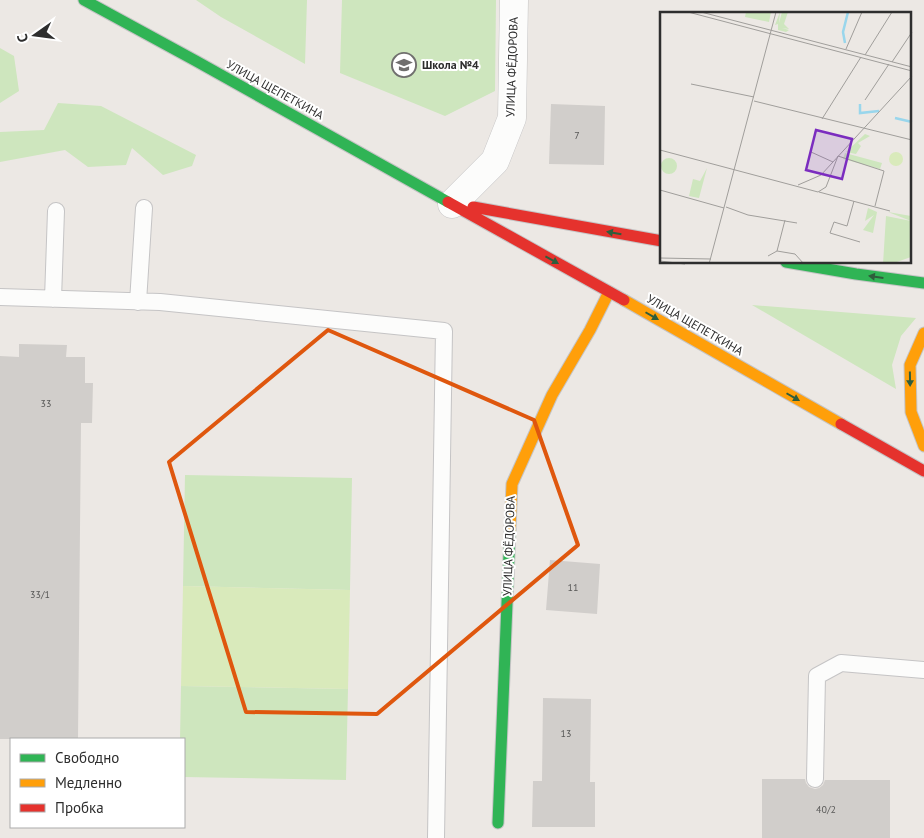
<svg xmlns="http://www.w3.org/2000/svg" width="924" height="838" viewBox="0 0 924 838" font-family="'PT Sans',sans-serif">
<rect width="100%" height="100%" fill="#ece8e4"/>
<path fill="#cee6be" d="M 196,0 L 307,0 L 305,64 L 221,17 Z
M 342,0 L 496,0 L 495,91 L 445,116 L 340,73 Z
M 0,48 L 14,56 L 19,91 L 0,103 Z
M 58,103 L 101,106 L 196,155 L 192,166 L 163,175 L 132,148 L 126,165 L 88,167 L 65,150 L 0,162 L 0,132 L 44,130 Z
M 752,305 L 916,318 L 901,336 L 892,365 L 896,389 Z
M 185,475 L 352,478 L 350,590 L 183,586 Z
M 181,686 L 348,689 L 346,780 L 184,777 L 184,739 L 180,739 Z"/>
<path fill="#d9eabb" d="M 183,586 L 350,590 L 348,689 L 181,686 Z"/>
<path fill="#d1cecb" d="M 551,104 L 605,106 L 604,165 L 549,164 Z
M 19,344 L 67,345 L 66,357 L 85,357 L 85,383 L 93,383 L 92,423 L 81,423 L 78,739 L 0,739 L 0,356 L 19,357 Z
M 550,560 L 600,564 L 597,614 L 546,610 Z
M 543,698 L 591,699 L 590,782 L 595,782 L 595,827 L 532,827 L 533,781 L 542,781 Z
M 762,779 L 805,779 L 806,783 L 809,787 L 815,789 L 819,788 L 823,785 L 825,780 L 890,780 L 890,838 L 762,838 Z"/>
<g fill="none" stroke-linecap="round" stroke-linejoin="round">
<defs>
<path id="lane" d="M 0,297 L 160,302 L 444,331 L 436,838
M 53,299 L 56,211
M 138,302 L 144,208
M 815,779 L 817,676 L 841,663 L 924,670"/>
<path id="street" d="M 452,204 L 495,161 L 512,118 L 514,0"/>
<path id="fast" d="M 84,0 L 196,61 L 448,202
M 786,262 L 856,274 L 924,283
M 498,823 L 510,530"/>
<path id="slow" d="M 624,300 L 841,424
M 924,333 L 910,365 L 911,412 L 924,446
M 510,530 L 512,484 L 552,395 L 590,330 L 609,292"/>
<path id="jam" d="M 448,202 L 624,300
M 473,207 L 662,241
M 841,424 L 924,471"/>
</defs>
<use href="#lane" stroke="#c5c4c5" stroke-width="18"/>
<use href="#street" stroke="#c5c4c5" stroke-width="29"/>
<use href="#fast" stroke="#c5c4c5" stroke-width="13"/>
<use href="#slow" stroke="#c5c4c5" stroke-width="13"/>
<use href="#jam" stroke="#c5c4c5" stroke-width="13"/>
<use href="#lane" stroke="#fcfcfb" stroke-width="16"/>
<use href="#street" stroke="#fcfcfb" stroke-width="28"/>
<use href="#fast" stroke="#30b455" stroke-width="11"/>
<use href="#slow" stroke="#ff9f0a" stroke-width="11"/>
<use href="#jam" stroke="#e5322d" stroke-width="11"/>
</g>
<defs><path id="oneway-solid" d="M-6-.8H1V-3.2L6.5 0L1 3.2V.8H-6Z" transform="scale(1.25)"/></defs>
<g fill="#2f5d3c">
<use href="#oneway-solid" transform="translate(614 233) rotate(-170)"/>
<use href="#oneway-solid" transform="translate(552 260) rotate(29)"/>
<use href="#oneway-solid" transform="translate(876 277) rotate(-172)"/>
<use href="#oneway-solid" transform="translate(652 316) rotate(30)"/>
<use href="#oneway-solid" transform="translate(910 379) rotate(89)"/>
<use href="#oneway-solid" transform="translate(793 397) rotate(30)"/>
</g>
<path fill="none" stroke="#df570e" stroke-width="4" stroke-linejoin="round" d="M 328,330 L 534,420 L 578,545 L 377,714 L 246,712 L 169,462 Z"/>
<defs>
<symbol id="school-ring" viewBox="-11 -11 22 22"><circle r="9.5" fill="#fff" stroke="#706f6e" stroke-width="1.5"/><path d="M0-5L7-2L0 1L-7-2ZM-4 1L0 2.5L4 1V4Q0 6-4 4Z" fill="#706f6e"/></symbol>
</defs>
<g fill-rule="evenodd">
<use href="#school-ring" x="390" y="51" width="28" height="28"/>
</g>
<g text-anchor="middle" stroke-width="4" stroke-linejoin="round" paint-order="stroke">
<g font-size="10" fill="#585857">
<text x="577" y="139">7</text>
<text x="46" y="407">33</text>
<text x="573" y="591">11</text>
<text x="40" y="598">33/1</text>
<text x="566" y="737">13</text>
<text x="826" y="813">40/2</text>
</g>
<g font-size="12" font-weight="bold" fill="#2e2e2e" stroke="#fff" text-anchor="start">
<text x="422" y="69">Школа №4</text>
</g>
<g font-size="12" fill="#2e2e2e" stroke="#fff">
<text transform="translate(512 67) rotate(-88)" y="4">УЛИЦА ФЁДОРОВА</text>
<text transform="translate(275 90) rotate(29)" y="4">УЛИЦА ЩЕПЕТКИНА</text>
<text transform="translate(695 325) rotate(30)" y="4">УЛИЦА ЩЕПЕТКИНА</text>
<text transform="translate(509 546) rotate(-88)" y="4">УЛИЦА ФЁДОРОВА</text>
</g>
</g>
<g transform="translate(660 12)">
<rect width="251" height="251" fill="#ece8e4"/>
<path d="M 86,0 L 111,0 L 109,10 L 85,5 ZM 120,0 L 119,11 L 122,0 L 128,0 L 124,12 L 129,17 L 122,16 L 129,18 L 126,20 L 118,18 L 118,12 L 115,13 ZM 205,122 L 210,124 L 198,131 L 201,134 L 196,142 L 186,140 ZM 185,141 L 222,151 L 220,157 L 183,147 ZM1 154a8 8 0 1 1 16 0a8 8 0 1 1-16 0ZM 47,156 L 39,186 L 29,184 L 33,167 L 40,169 ZM 208,196 L 217,200 L 213,221 L 203,218 L 214,203 L 205,209 ZM 228,200 L 251,204 L 251,245 L 234,251 L 223,252 L 226,204 L 251,209 Z" fill="#cee6be"/>
<path d="M229 147a7 7 0 1 1 14 0a7 7 0 1 1-14 0Z" fill="#d9eabb"/>
<path fill="none" stroke="#99d6ec" stroke-width="2.5" d="M 185,31 L 183,20 L 188,0M 200,92 L 200,101 L 219,99M 235,106 L 252,110"/>
<path fill="none" stroke="#a09e9b" stroke-width="1" d="M 28,0 L 252,59M 41,0 L 252,55M 186,37 L 202,0M 205,43 L 232,0M 232,50 L 252,20M 31,72 L 94,85M 205,88 L 229,52M 94,89 L 252,128M 162,107 L 201,45M 0,138 L 158,180 L 166,175 L 178,144M 151,140 L 173,150M 178,144 L 224,159 L 215,194M 138,173 L 161,163 L 252,64M 0,178 L 64,196M 159,180 L 230,199M 194,189 L 187,214 L 174,210 L 170,221 L 200,230M 66,195 L 88,203 L 137,211M 117,239 L 125,208M 108,244 L 117,239 L 135,242 L 144,252M 0,246 L 51,247M 0,249 L 25,252M 49,252 L 116,0"/>
<path fill="#7b2cbf" fill-opacity="0.15" stroke="#7b2cbf" stroke-width="2.5" d="M 156,118 L 192,127 L 182,167 L 146,158 Z"/>
<rect width="251" height="251" fill="none" stroke="#2e2e2e" stroke-width="2.5"/>
</g>
<rect x="10" y="738" width="175" height="90" fill="#ffffff" stroke="#ababab"/>
<rect x="20" y="754" width="25" height="8" fill="#30b455" stroke="#ababab"/>
<text x="55" y="763" font-size="15" fill="#2e2e2e">Свободно</text>
<rect x="20" y="779" width="25" height="8" fill="#ff9f0a" stroke="#ababab"/>
<text x="55" y="788" font-size="15" fill="#2e2e2e">Медленно</text>
<rect x="20" y="804" width="25" height="8" fill="#e5322d" stroke="#ababab"/>
<text x="55" y="813" font-size="15" fill="#2e2e2e">Пробка</text>
<g transform="translate(35 35) rotate(256)" stroke="#ffffff" stroke-width="4" paint-order="stroke">
<path d="M0-4L9 19L0 12L-9 19Z" fill="#2e2e2e"/>
<text y="-8" font-size="14" font-weight="bold" text-anchor="middle" fill="#2e2e2e">С</text>
</g>
</svg>
